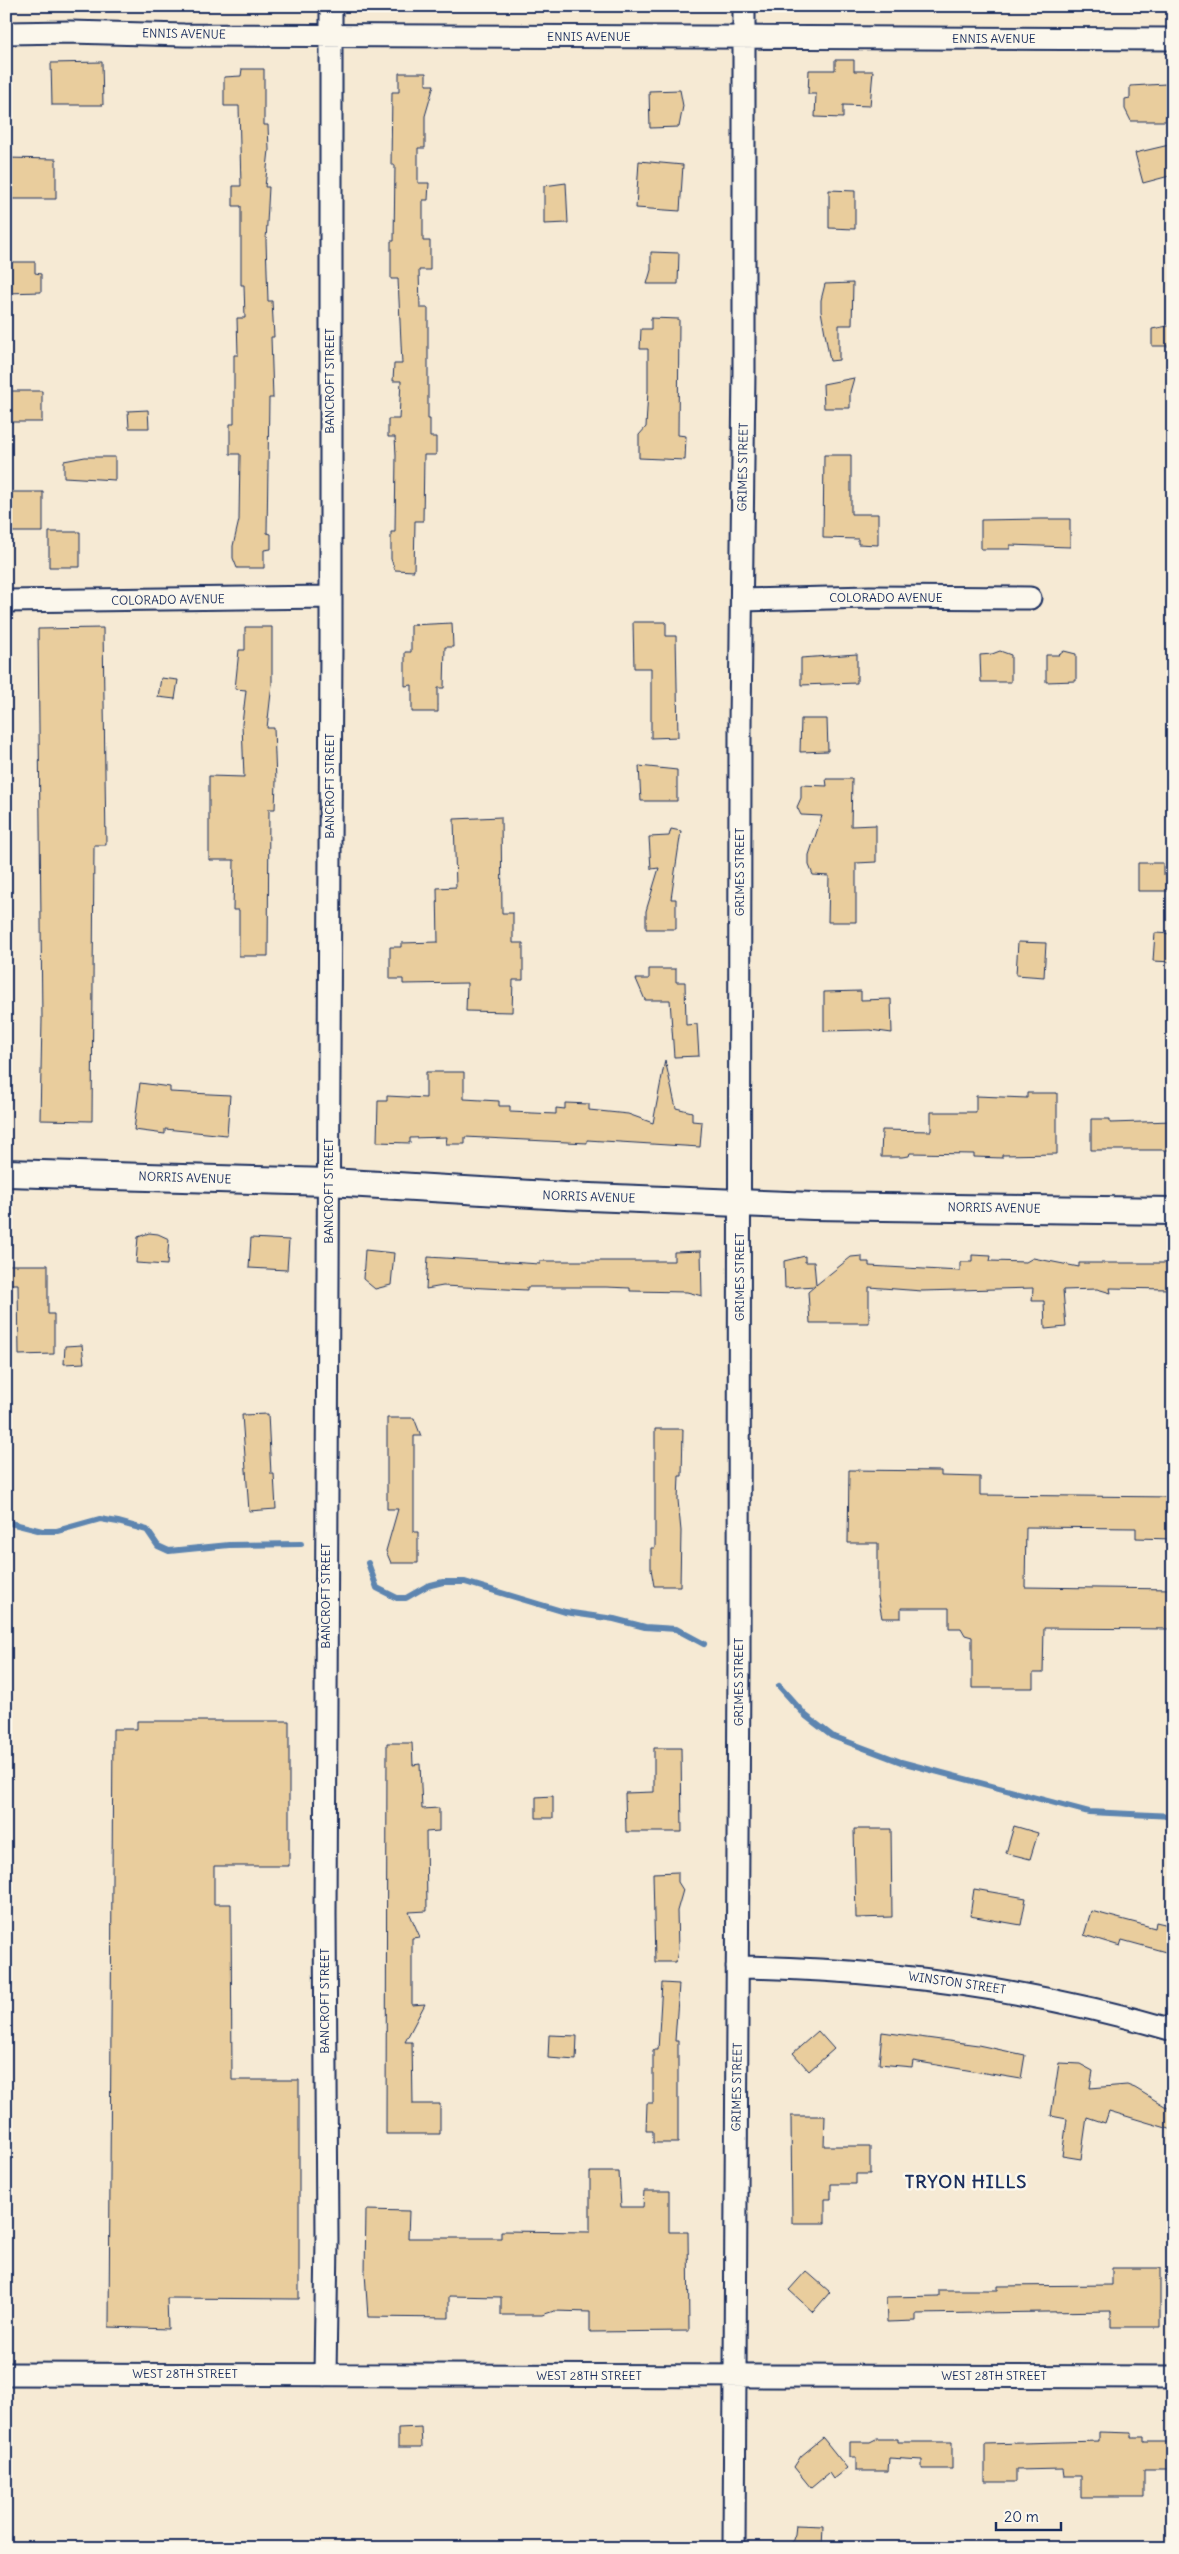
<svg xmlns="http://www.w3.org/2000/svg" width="1179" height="2554" viewBox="0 0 1179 2554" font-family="Delius,sans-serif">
<rect width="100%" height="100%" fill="#f6ead4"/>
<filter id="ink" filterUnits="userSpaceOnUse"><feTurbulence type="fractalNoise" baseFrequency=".02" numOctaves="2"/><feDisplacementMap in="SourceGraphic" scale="10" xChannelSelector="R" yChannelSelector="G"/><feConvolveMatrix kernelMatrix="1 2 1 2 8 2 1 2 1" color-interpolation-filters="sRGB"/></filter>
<g filter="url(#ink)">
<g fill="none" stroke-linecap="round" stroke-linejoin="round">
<path stroke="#5d85b0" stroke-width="6" d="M 6,1522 L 42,1531 L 57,1531 L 100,1519 L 118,1522 L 147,1530 L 158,1546 L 169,1551 L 229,1545 L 301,1544
M 368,1563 L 377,1588 L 397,1598 L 406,1598 L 427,1586 L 443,1582 L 465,1582 L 565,1612 L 614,1619 L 645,1627 L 676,1629 L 704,1644
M 779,1686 L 806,1716 L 832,1736 L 901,1762 L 1089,1812 L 1173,1816"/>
</g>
<path fill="#e9cd9d" stroke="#1b2f5e" d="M 835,60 L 854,60 L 854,71 L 873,71 L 870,106 L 843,105 L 843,118 L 815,117 L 816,94 L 808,94 L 809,70 L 835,70 Z
M 102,62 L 103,105 L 52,105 L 51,63 Z
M 242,69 L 264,69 L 264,125 L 268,125 L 269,150 L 265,187 L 269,187 L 266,241 L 268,301 L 272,301 L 274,337 L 271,337 L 273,398 L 269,398 L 267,533 L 271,534 L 271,549 L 264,550 L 264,568 L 237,568 L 233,558 L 233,546 L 239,520 L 240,454 L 230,454 L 230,424 L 234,424 L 234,355 L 238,355 L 237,318 L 245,318 L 244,285 L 241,285 L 241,206 L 233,206 L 233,186 L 241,186 L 239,106 L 224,106 L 224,77 L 241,76 Z
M 399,73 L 426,73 L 426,85 L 434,85 L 425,116 L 425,148 L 418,148 L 418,183 L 429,183 L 428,200 L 423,200 L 423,241 L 430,241 L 430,270 L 419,270 L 420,308 L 428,308 L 428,419 L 430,419 L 430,437 L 436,437 L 436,455 L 424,455 L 423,521 L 415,521 L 414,571 L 395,570 L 391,559 L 391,532 L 395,532 L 396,455 L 395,437 L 388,437 L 388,419 L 399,419 L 401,381 L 393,381 L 394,364 L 402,364 L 398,279 L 391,279 L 391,241 L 394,241 L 395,165 L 391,165 L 392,92 L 399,92 Z
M 1166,84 L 1166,121 L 1131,121 L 1125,109 L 1125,99 L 1130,98 L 1130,86 Z
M 680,90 L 683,106 L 679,127 L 650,128 L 649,91 Z
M 1169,145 L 1173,175 L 1143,183 L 1135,153 Z
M 6,158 L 56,159 L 56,199 L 6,199 Z
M 639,161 L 683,165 L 680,211 L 636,208 Z
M 566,183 L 568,223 L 544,224 L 544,186 Z
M 829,190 L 855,191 L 855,229 L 829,228 Z
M 651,252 L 679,253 L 678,284 L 647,284 L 651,270 Z
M 6,262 L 35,262 L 35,273 L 41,274 L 41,292 L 6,293 Z
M 853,283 L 852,325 L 839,325 L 839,360 L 830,361 L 821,311 L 821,300 L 825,284 Z
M 651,318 L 679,319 L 678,435 L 686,436 L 685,460 L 639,458 L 639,435 L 646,427 L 648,390 L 648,349 L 640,349 L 641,329 L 651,329 Z
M 1173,325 L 1173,346 L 1152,346 L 1152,329 Z
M 854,378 L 850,392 L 850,408 L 824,408 L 823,384 Z
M 6,391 L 42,391 L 42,422 L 6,422 Z
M 148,410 L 149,428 L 129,428 L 128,411 Z
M 824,455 L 851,455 L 851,514 L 878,514 L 878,545 L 858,544 L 858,539 L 823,538 Z
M 85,457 L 115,457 L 115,480 L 64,477 L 64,461 Z
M 6,492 L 43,492 L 43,532 L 6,532 Z
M 1041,519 L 1070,519 L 1070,547 L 1010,545 L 1010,549 L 981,549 L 981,520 Z
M 49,532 L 80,532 L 80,567 L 49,567 Z
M 633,622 L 666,622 L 666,636 L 676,636 L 678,737 L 651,738 L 651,668 L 634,668 Z
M 452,623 L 453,647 L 445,647 L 444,688 L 438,688 L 438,712 L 412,712 L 412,685 L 405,686 L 405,652 L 411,652 L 411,625 Z
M 245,627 L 272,627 L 272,684 L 267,728 L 274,728 L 276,782 L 275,809 L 269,809 L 268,956 L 239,956 L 239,910 L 233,910 L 234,860 L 209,860 L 209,776 L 244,777 L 242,724 L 246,690 L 235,689 L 239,650 L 245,650 Z
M 103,628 L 106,845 L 94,845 L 92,1121 L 40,1120 L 42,1020 L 38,629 Z
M 1000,651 L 1011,655 L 1011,682 L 981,682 L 980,655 L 992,654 Z
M 1064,651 L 1076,654 L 1076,681 L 1046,682 L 1046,655 L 1059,655 Z
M 857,654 L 857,683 L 801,685 L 801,658 Z
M 161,678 L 178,680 L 175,699 L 158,697 Z
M 801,719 L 827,719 L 828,751 L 800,752 Z
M 639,766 L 677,770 L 677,801 L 641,801 Z
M 826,779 L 852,779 L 851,826 L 876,825 L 876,862 L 856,863 L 856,922 L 828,922 L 829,876 L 813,875 L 809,865 L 809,855 L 822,816 L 801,815 L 797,807 L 801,798 L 801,785 L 827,786 Z
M 501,817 L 502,913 L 513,913 L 513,943 L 523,943 L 523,980 L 513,980 L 512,1012 L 466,1011 L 467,983 L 403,984 L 403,979 L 390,979 L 390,947 L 401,947 L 401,943 L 438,942 L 437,888 L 456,887 L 454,819 Z
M 671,829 L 681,831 L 671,899 L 676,899 L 676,929 L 646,929 L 646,911 L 659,868 L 651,869 L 649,837 L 669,836 Z
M 1138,863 L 1163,863 L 1163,874 L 1173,874 L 1173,891 L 1138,891 Z
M 1155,933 L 1173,934 L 1173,962 L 1153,961 Z
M 1018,942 L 1046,943 L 1044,977 L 1016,975 Z
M 649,969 L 676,969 L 676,982 L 685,982 L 686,1025 L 697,1024 L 699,1056 L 674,1057 L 670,1000 L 645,1000 L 636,979 L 649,979 Z
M 861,991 L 861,1000 L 891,999 L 892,1033 L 870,1030 L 824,1031 L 824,992 Z
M 665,1060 L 676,1108 L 692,1112 L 692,1121 L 702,1122 L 700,1147 L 587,1140 L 587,1143 L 465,1137 L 465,1144 L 446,1144 L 447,1137 L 410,1138 L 410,1143 L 377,1142 L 378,1101 L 387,1101 L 387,1096 L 426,1098 L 426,1072 L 464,1072 L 464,1099 L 499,1101 L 499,1106 L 510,1106 L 510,1112 L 556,1114 L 556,1108 L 565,1109 L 565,1103 L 589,1104 L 589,1110 L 628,1114 L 653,1123 Z
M 140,1083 L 170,1087 L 170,1092 L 230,1095 L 227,1135 L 165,1129 L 165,1134 L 134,1130 Z
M 1027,1093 L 1057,1093 L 1057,1154 L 1002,1155 L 1002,1158 L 974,1157 L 974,1154 L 910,1153 L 909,1156 L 902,1157 L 881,1157 L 882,1130 L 931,1131 L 931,1112 L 976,1112 L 976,1096 L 1027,1098 Z
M 1091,1119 L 1110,1119 L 1110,1123 L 1173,1121 L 1173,1150 L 1091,1150 Z
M 149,1233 L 158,1234 L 169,1239 L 167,1265 L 136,1263 L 138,1237 Z
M 251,1238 L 289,1240 L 287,1270 L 249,1268 Z
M 365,1250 L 394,1253 L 391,1285 L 375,1289 L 363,1279 Z
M 701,1251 L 702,1296 L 687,1292 L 630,1291 L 630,1288 L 606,1287 L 527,1287 L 527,1290 L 443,1286 L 426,1289 L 428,1257 L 540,1264 L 540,1261 L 674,1261 L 674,1252 Z
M 972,1255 L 991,1256 L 990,1261 L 1026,1262 L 1033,1258 L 1079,1267 L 1079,1263 L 1170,1263 L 1169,1289 L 1110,1288 L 1111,1293 L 1097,1289 L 1063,1290 L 1066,1327 L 1045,1329 L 1044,1301 L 1032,1301 L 1033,1288 L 922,1291 L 869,1287 L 869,1323 L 810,1323 L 808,1292 L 815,1286 L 785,1288 L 784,1261 L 805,1256 L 805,1262 L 814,1262 L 816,1285 L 851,1257 L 862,1256 L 862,1262 L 869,1262 L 869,1266 L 960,1271 L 960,1262 L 972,1262 Z
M 6,1265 L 48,1265 L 48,1314 L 54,1314 L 54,1354 L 19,1355 L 18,1284 L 6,1284 Z
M 82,1345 L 84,1363 L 64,1364 L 65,1346 Z
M 268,1414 L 271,1474 L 274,1474 L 276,1509 L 249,1511 L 242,1415 Z
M 387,1418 L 414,1418 L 421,1436 L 414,1436 L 414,1532 L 418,1532 L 418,1563 L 391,1563 L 386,1551 L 398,1509 L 387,1509 Z
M 655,1429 L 683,1429 L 682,1476 L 679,1476 L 678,1500 L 681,1531 L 680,1586 L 654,1586 L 651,1569 L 651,1548 L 655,1548 Z
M 849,1470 L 941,1471 L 941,1476 L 980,1477 L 980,1495 L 1173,1497 L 1173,1539 L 1136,1538 L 1136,1528 L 1026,1527 L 1025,1587 L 1173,1589 L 1173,1629 L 1044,1628 L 1043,1673 L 1033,1673 L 1033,1688 L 972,1688 L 972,1637 L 965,1635 L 961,1628 L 949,1628 L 949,1608 L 901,1608 L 901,1618 L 882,1618 L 878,1597 L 878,1543 L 848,1543 Z
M 137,1721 L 289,1721 L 289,1866 L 214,1866 L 214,1904 L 231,1904 L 232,2080 L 299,2080 L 299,2299 L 167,2298 L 168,2329 L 109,2327 L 113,1729 L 137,1729 Z
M 387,1743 L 412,1743 L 413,1765 L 420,1764 L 422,1809 L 439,1808 L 439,1831 L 426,1832 L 427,1911 L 409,1912 L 420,1937 L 412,1938 L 412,2005 L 425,2004 L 405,2042 L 412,2042 L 413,2104 L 440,2104 L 440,2134 L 386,2134 Z
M 654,1748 L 681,1748 L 682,1832 L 626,1832 L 625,1793 L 654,1792 Z
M 553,1796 L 553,1818 L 536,1818 L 536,1797 Z
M 1014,1826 L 1038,1833 L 1030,1859 L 1006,1853 Z
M 854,1829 L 891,1829 L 892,1917 L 856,1918 Z
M 678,1872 L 678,1882 L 683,1890 L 677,1911 L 678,1949 L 676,1962 L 655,1962 L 653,1873 Z
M 974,1889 L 1026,1898 L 1021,1925 L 970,1916 Z
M 1091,1911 L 1155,1928 L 1156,1922 L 1173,1926 L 1173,1954 L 1122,1940 L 1120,1946 L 1084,1935 Z
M 662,1983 L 679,1984 L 675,2041 L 678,2041 L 678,2143 L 653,2143 L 653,2131 L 646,2131 L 647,2103 L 653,2103 L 653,2050 L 658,2050 Z
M 818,2031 L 834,2049 L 809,2071 L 793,2053 Z
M 882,2032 L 978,2045 L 1025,2055 L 1021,2079 L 913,2061 L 912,2067 L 879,2064 Z
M 549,2035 L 577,2036 L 576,2060 L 548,2058 Z
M 1059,2063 L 1080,2064 L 1093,2071 L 1090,2088 L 1127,2085 L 1135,2088 L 1173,2111 L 1173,2130 L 1109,2111 L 1105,2123 L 1087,2117 L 1081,2159 L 1062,2156 L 1067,2119 L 1051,2116 Z
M 791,2116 L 825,2116 L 824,2146 L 870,2146 L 870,2174 L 856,2174 L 856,2184 L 831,2184 L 831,2199 L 825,2199 L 825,2223 L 792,2223 Z
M 590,2172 L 619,2172 L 621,2207 L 643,2207 L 644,2191 L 669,2191 L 669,2232 L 688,2232 L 689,2331 L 590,2332 L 590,2312 L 554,2311 L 542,2315 L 501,2315 L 501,2297 L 449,2296 L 449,2318 L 368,2317 L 365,2273 L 366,2210 L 409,2211 L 408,2238 L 501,2238 L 501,2231 L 590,2232 Z
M 1112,2268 L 1160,2268 L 1160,2327 L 1111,2327 L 1111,2311 L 916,2314 L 916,2321 L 887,2322 L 886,2297 L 939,2296 L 939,2290 L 998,2290 L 998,2286 L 1112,2285 Z
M 806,2271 L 830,2292 L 813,2312 L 789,2290 Z
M 421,2427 L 422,2447 L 398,2447 L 398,2428 Z
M 1099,2432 L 1132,2433 L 1132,2437 L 1144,2437 L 1144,2442 L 1173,2442 L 1173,2469 L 1144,2469 L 1144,2497 L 1081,2497 L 1081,2476 L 1064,2476 L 1063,2469 L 1016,2470 L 1016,2482 L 985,2482 L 985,2444 L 1099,2441 Z
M 823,2438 L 847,2468 L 833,2479 L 829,2473 L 811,2488 L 794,2467 L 801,2456 Z
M 876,2439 L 898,2439 L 898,2442 L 952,2442 L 952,2469 L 922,2469 L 922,2460 L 889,2458 L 888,2471 L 856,2471 L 856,2457 L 850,2457 L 850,2442 L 870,2442 Z
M 796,2525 L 823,2526 L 822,2548 L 790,2548 L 795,2534 Z"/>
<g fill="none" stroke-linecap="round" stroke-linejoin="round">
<defs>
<path id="minor" d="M 6,33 L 70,32 L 184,35 L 1173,39
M 742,600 L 870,597 L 1030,598
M 6,601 L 330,597
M 737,1967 C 886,1969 1029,1988 1173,2030
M 6,2374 L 1173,2377
M 325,2375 L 327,2239 L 325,1915 L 331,641 L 331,6
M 734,2548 L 739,1663 L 740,724 L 744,370 L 744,6"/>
<path id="tertiary" d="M 6,1173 L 329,1182 L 565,1196 L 813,1206 L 1173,1211"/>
</defs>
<use href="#minor" stroke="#1b2f5e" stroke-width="25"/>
<use href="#tertiary" stroke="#1b2f5e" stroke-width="30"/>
<use href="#minor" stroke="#fbf7ec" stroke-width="21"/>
<use href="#tertiary" stroke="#fbf7ec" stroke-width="26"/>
</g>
</g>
<g text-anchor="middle" stroke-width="5" stroke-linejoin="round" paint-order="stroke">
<g font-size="12" fill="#1b2f5e" stroke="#fbf7ec">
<text transform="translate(184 34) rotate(1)" y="4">ENNIS AVENUE</text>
<text x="589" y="41">ENNIS AVENUE</text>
<text x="994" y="43">ENNIS AVENUE</text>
<text transform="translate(330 381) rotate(-90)" y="4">BANCROFT STREET</text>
<text transform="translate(743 467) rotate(-89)" y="4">GRIMES STREET</text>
<text x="886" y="602">COLORADO AVENUE</text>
<text transform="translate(168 600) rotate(-1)" y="4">COLORADO AVENUE</text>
<text transform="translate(330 786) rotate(-90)" y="4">BANCROFT STREET</text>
<text transform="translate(740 872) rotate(-90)" y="4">GRIMES STREET</text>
<text transform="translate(185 1178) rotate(2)" y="4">NORRIS AVENUE</text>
<text transform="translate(329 1191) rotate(-90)" y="4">BANCROFT STREET</text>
<text transform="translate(589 1197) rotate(2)" y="4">NORRIS AVENUE</text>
<text transform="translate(994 1208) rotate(1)" y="4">NORRIS AVENUE</text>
<text transform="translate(740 1277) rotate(-90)" y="4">GRIMES STREET</text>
<text transform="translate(326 1596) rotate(-90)" y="4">BANCROFT STREET</text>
<text transform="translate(739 1682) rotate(-90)" y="4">GRIMES STREET</text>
<text transform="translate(957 1983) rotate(8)" y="4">WINSTON STREET</text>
<text transform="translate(325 2001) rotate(-90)" y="4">BANCROFT STREET</text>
<text transform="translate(737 2087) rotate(-89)" y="4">GRIMES STREET</text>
<text x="185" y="2378">WEST 28TH STREET</text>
<text x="589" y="2380">WEST 28TH STREET</text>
<text x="994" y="2380">WEST 28TH STREET</text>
</g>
<g font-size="18" font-weight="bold" letter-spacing="1" fill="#1b2f5e" stroke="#fbf7ec">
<text x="966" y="2188">TRYON HILLS</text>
</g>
</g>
<rect width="1179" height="2554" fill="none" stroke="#fbf7ec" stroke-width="25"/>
<rect x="12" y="12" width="1154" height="2529" fill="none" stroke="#1b2f5e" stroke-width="2" filter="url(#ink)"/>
<path d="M996 2522v8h65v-8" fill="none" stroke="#1b2f5e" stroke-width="2.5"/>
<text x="1004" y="2522" font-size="15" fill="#1b2f5e" stroke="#fbf7ec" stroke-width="4" paint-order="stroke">20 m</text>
</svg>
